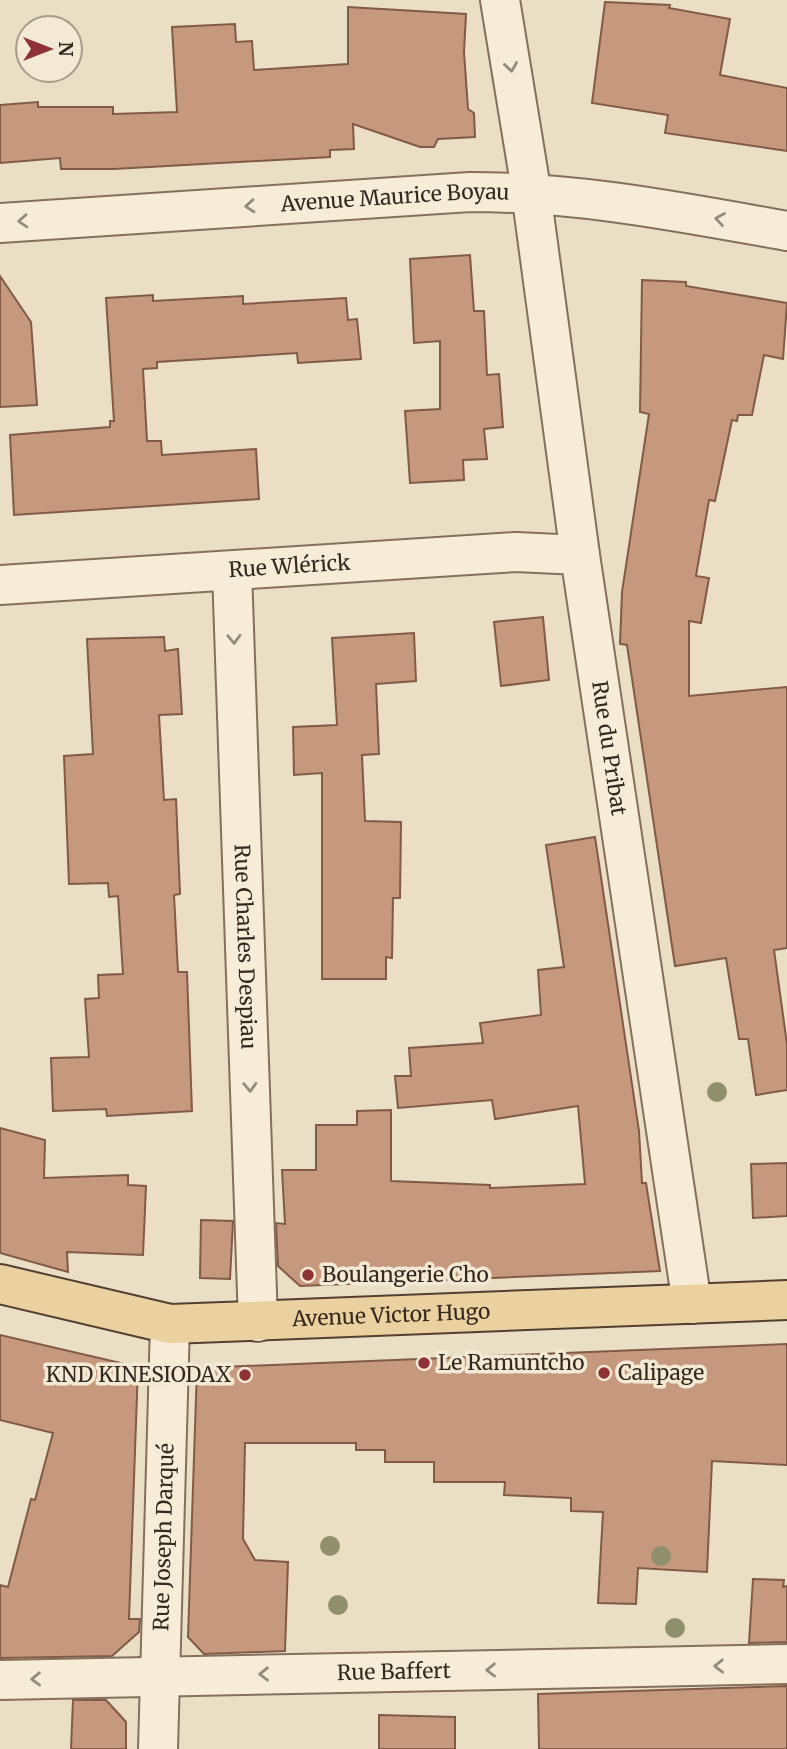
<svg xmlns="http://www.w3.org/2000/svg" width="787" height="1749" viewBox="0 0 787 1749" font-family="Merriweather,serif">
<rect width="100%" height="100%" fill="#eadec5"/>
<path fill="#c6997e" stroke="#815b45" stroke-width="2" d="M 605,2 L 670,5 L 669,8 L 730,19 L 720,75 L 787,88 L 787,151 L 665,133 L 668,115 L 592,103 Z
M 348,7 L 466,14 L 464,52 L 468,109 L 474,113 L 475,137 L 438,139 L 434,147 L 420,147 L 353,124 L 354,149 L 330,150 L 330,157 L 114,169 L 61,169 L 60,158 L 0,163 L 0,105 L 38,102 L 38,107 L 113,107 L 113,114 L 177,112 L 172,27 L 235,24 L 236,42 L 252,41 L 254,70 L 348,64 Z
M 470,255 L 474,311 L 484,311 L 487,375 L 499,374 L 503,427 L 484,429 L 487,459 L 463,460 L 464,480 L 410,483 L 405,411 L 440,409 L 440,341 L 414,343 L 410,259 Z
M 0,276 L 31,322 L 37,405 L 0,407 Z
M 642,280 L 686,282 L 686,286 L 787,303 L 783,359 L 764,355 L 752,415 L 738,415 L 737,421 L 732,420 L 715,501 L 709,500 L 696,576 L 709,578 L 701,623 L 689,621 L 689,696 L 787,687 L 787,948 L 774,950 L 787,1044 L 787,1090 L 756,1095 L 748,1039 L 739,1039 L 726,958 L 675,966 L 627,645 L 620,644 L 622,592 L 649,414 L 640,412 Z
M 153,295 L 153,301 L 243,296 L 243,304 L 346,298 L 348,320 L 357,319 L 361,359 L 298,363 L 297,353 L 157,362 L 157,368 L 143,369 L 147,441 L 161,441 L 162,455 L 256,449 L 259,499 L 14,515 L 10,435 L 110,427 L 110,421 L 114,421 L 106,298 Z
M 543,617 L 549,680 L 501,686 L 494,622 Z
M 414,633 L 416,681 L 376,684 L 379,754 L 362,755 L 365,821 L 401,822 L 400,898 L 393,898 L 392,958 L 386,957 L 386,979 L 322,979 L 322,773 L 294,775 L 293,727 L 337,725 L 332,638 Z
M 164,637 L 165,651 L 178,649 L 182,714 L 159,715 L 164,800 L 176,799 L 180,894 L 174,895 L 178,972 L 187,972 L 192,1111 L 107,1116 L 106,1109 L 53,1111 L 51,1058 L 89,1057 L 85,999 L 99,998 L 98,975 L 123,974 L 118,896 L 109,897 L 108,883 L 69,884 L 64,756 L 93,754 L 87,639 Z
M 595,837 L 639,1131 L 642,1183 L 646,1183 L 660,1271 L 300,1286 L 278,1266 L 276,1223 L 285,1224 L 282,1170 L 316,1170 L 316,1125 L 357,1125 L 357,1111 L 391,1110 L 391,1181 L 490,1185 L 490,1188 L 585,1184 L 578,1106 L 495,1119 L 492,1100 L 398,1108 L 395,1076 L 411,1076 L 409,1048 L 483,1043 L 480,1023 L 541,1015 L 538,970 L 564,967 L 546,845 Z
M 0,1128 L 45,1140 L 44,1178 L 128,1175 L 128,1185 L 146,1186 L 143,1255 L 67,1252 L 68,1272 L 0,1253 Z
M 787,1163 L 787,1216 L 753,1218 L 751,1164 Z
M 201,1220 L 233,1221 L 230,1279 L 200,1278 Z
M 0,1335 L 138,1367 L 129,1619 L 140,1619 L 139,1632 L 112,1656 L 0,1658 L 0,1585 L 8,1587 L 31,1499 L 35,1500 L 53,1433 L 0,1420 Z
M 787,1344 L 787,1465 L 712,1461 L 707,1572 L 638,1568 L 636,1604 L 598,1603 L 603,1512 L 571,1511 L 571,1498 L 504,1495 L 505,1482 L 434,1482 L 434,1462 L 385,1462 L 385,1450 L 356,1450 L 356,1443 L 245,1443 L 243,1539 L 255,1560 L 288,1562 L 285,1651 L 204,1654 L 188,1637 L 197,1368 Z
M 753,1579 L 784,1580 L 783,1587 L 787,1586 L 787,1642 L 749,1643 Z
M 787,1686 L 787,1749 L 539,1749 L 538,1694 Z
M 73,1700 L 106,1700 L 126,1722 L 126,1749 L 71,1749 Z
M 379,1715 L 455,1717 L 455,1749 L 379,1749 Z"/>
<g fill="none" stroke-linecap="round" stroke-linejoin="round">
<defs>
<g id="minor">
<path id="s1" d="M 500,0 L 529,177 L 580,555 L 692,1304"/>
<path id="s2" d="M 0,223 L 470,192 C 580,192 680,212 787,231"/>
<path id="s3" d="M 232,571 L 258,1322"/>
<path id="s4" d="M 0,585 L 516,552 L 580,555"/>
<path id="s5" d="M 0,1680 L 787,1664"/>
<path id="s6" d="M 158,1749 L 170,1324"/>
</g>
<g id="major">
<path id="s7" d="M 0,1284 L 170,1324 L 787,1300"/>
</g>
</defs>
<use href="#minor" stroke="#84705d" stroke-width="42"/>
<use href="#major" stroke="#523f31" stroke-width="42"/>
<use href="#minor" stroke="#f6ecd8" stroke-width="38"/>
<use href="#major" stroke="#ebd1a0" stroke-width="38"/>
</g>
<g fill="#90906f">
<circle cx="717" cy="1092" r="10"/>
<circle cx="330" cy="1546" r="10"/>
<circle cx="661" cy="1556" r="10"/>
<circle cx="338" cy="1605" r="10"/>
<circle cx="675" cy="1628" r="10"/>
</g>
<defs><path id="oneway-chevron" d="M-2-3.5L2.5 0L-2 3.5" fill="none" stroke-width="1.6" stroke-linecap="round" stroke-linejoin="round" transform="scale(1.75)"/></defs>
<g stroke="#968a7c">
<use href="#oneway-chevron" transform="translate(511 67) rotate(81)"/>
<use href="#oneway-chevron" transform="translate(250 206) rotate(176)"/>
<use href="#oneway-chevron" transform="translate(720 219) rotate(-170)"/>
<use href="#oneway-chevron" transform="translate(23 221) rotate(176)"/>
<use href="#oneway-chevron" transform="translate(234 639) rotate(88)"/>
<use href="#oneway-chevron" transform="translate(250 1087) rotate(88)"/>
<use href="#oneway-chevron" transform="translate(719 1666) rotate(179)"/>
<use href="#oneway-chevron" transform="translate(491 1670) rotate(179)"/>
<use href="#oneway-chevron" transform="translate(264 1674) rotate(179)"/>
<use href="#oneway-chevron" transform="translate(36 1679) rotate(179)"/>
</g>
<g fill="#8e3236" stroke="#f3e9d4" stroke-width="2.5">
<circle cx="308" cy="1275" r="7"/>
<circle cx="424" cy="1363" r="7"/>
<circle cx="604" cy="1373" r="7"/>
<circle cx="245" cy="1375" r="7"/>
</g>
<g text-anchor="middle" stroke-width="7" stroke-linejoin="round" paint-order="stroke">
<g font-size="21" fill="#35291f" stroke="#f3e9d4">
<text dy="7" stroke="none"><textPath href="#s2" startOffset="396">Avenue Maurice Boyau</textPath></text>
<text dy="7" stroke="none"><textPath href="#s4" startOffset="290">Rue Wlérick</textPath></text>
<text dy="7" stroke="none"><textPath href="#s1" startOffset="756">Rue du Pribat</textPath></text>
<text dy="7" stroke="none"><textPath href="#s3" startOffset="376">Rue Charles Despiau</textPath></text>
<text dy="7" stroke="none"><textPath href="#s7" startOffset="396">Avenue Victor Hugo</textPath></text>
<text dy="7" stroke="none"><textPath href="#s6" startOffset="212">Rue Joseph Darqué</textPath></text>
<text dy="7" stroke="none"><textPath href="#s5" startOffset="394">Rue Baffert</textPath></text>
</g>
<g font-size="21" fill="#35291f" stroke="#f3e9d4" text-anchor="start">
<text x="322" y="1282">Boulangerie Cho</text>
<text x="438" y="1370">Le Ramuntcho</text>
<text x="618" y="1380">Calipage</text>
<text x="231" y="1382" text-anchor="end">KND KINESIODAX</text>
</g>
</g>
<g transform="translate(49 49) rotate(90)"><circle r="33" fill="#f3e9d4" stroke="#a79c8c" stroke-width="2"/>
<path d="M0-5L12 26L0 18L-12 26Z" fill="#8e3236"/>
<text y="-10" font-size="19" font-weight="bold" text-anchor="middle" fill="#35291f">N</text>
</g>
</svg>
